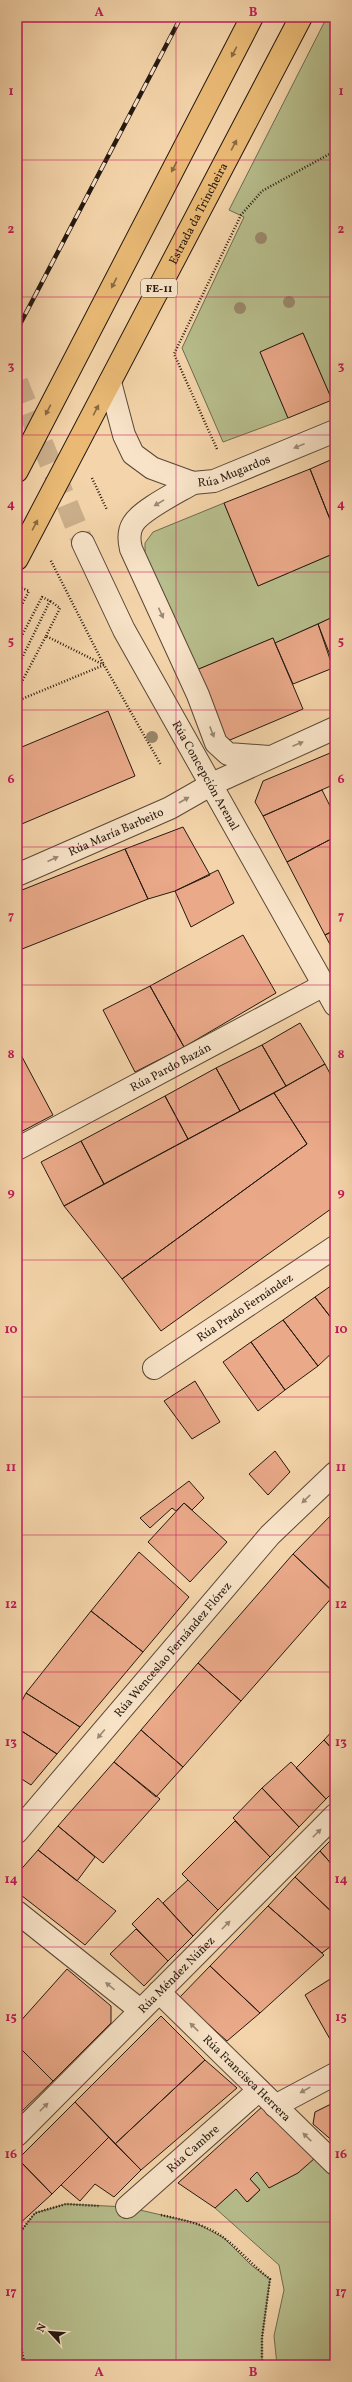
<svg xmlns="http://www.w3.org/2000/svg" width="352" height="2382" viewBox="0 0 352 2382" font-family="Vollkorn,serif">
<rect width="100%" height="100%" fill="#f4d4aa"/>
<filter id="stains"><feTurbulence type="fractalNoise" baseFrequency=".005" numOctaves="4"/><feColorMatrix values="0 0 0 0 .2 0 0 0 0 .09 0 0 0 0 .02 0 0 0 .5 -.17"/></filter>
<radialGradient id="worn" r=".72"><stop offset=".6" stop-color="#630" stop-opacity="0"/><stop offset="1" stop-color="#630" stop-opacity=".3"/></radialGradient>
<path fill="#b7bd8c" stroke="#6e6b4e" d="M 327,17 L 335,17 L 335,398 L 332,400 L 303,333 L 260,352 L 288,418 L 223,442 L 182,348 L 244,217 L 229,210 Z
M 224,503 L 258,586 L 335,553 L 335,616 L 275,643 L 273,638 L 194,671 L 145,554 L 145,543 L 153,532 Z
M 315,2158 L 335,2178 L 335,2365 L 277,2365 L 274,2336 L 284,2290 L 279,2265 L 215,2208 L 236,2189 L 248,2202 L 260,2190 L 250,2179 L 257,2172 Z
M 66,2204 L 127,2207 L 196,2223 L 224,2238 L 251,2265 L 270,2279 L 262,2338 L 262,2365 L 17,2365 L 17,2236 L 35,2213 Z"/>
<path fill="#eaa989" stroke="#251910" d="M 303,333 L 332,400 L 288,418 L 260,352 Z
M 335,458 L 335,532 L 310,469 Z
M 310,469 L 335,532 L 335,553 L 258,586 L 224,503 Z
M 335,616 L 335,668 L 318,624 Z
M 318,624 L 333,668 L 293,684 L 275,643 Z
M 273,638 L 303,709 L 230,740 L 221,736 L 194,671 Z
M 108,711 L 135,776 L 17,826 L 17,749 Z
M 335,751 L 335,784 L 263,816 L 255,802 L 263,781 Z
M 322,790 L 335,816 L 335,837 L 287,862 L 263,816 Z
M 183,827 L 210,875 L 175,891 L 148,899 L 125,849 Z
M 335,837 L 335,930 L 325,935 L 287,862 Z
M 125,849 L 148,899 L 17,951 L 17,892 Z
M 218,870 L 234,903 L 191,927 L 175,891 Z
M 335,930 L 335,954 L 325,935 Z
M 243,935 L 276,993 L 184,1047 L 150,986 Z
M 150,986 L 184,1047 L 135,1072 L 103,1010 Z
M 300,1023 L 325,1064 L 286,1086 L 262,1045 Z
M 262,1045 L 286,1086 L 240,1111 L 216,1068 Z
M 21,1055 L 53,1115 L 17,1134 L 17,1056 Z
M 325,1064 L 335,1083 L 335,1206 L 161,1331 L 122,1279 L 307,1144 L 274,1093 Z
M 216,1068 L 240,1111 L 188,1139 L 165,1096 Z
M 274,1093 L 307,1144 L 122,1279 L 64,1206 Z
M 165,1096 L 188,1139 L 104,1184 L 81,1141 Z
M 81,1141 L 104,1184 L 64,1206 L 41,1162 Z
M 335,1283 L 335,1323 L 315,1297 Z
M 315,1297 L 335,1323 L 335,1350 L 318,1366 L 283,1320 Z
M 283,1320 L 318,1366 L 285,1390 L 251,1342 Z
M 251,1342 L 285,1390 L 258,1411 L 223,1362 Z
M 195,1381 L 220,1422 L 192,1439 L 164,1401 Z
M 275,1451 L 290,1472 L 268,1495 L 249,1474 Z
M 189,1481 L 204,1498 L 192,1510 L 184,1503 L 176,1511 L 172,1508 L 150,1528 L 140,1518 Z
M 184,1503 L 227,1542 L 190,1582 L 148,1542 Z
M 335,1511 L 335,1593 L 293,1554 Z
M 139,1552 L 189,1597 L 143,1652 L 91,1611 Z
M 293,1554 L 335,1594 L 241,1701 L 198,1663 Z
M 91,1611 L 143,1652 L 80,1727 L 26,1693 Z
M 198,1663 L 241,1701 L 183,1767 L 141,1730 Z
M 26,1693 L 80,1727 L 57,1754 L 17,1728 L 17,1710 Z
M 17,1728 L 57,1754 L 31,1785 L 17,1776 Z
M 335,1728 L 335,1752 L 324,1740 Z
M 141,1730 L 183,1767 L 156,1797 L 114,1762 Z
M 324,1740 L 335,1752 L 335,1790 L 326,1799 L 296,1768 Z
M 114,1762 L 160,1799 L 103,1863 L 58,1826 Z
M 291,1762 L 326,1799 L 299,1827 L 262,1788 Z
M 262,1788 L 299,1827 L 270,1857 L 233,1818 Z
M 235,1821 L 270,1857 L 218,1910 L 182,1874 Z
M 58,1826 L 95,1857 L 77,1881 L 38,1850 Z
M 335,1836 L 335,1868 L 320,1851 Z
M 38,1850 L 116,1911 L 85,1945 L 17,1892 L 17,1874 Z
M 320,1851 L 335,1868 L 335,1915 L 295,1877 Z
M 295,1877 L 335,1915 L 335,1943 L 322,1953 L 268,1906 Z
M 188,1880 L 218,1910 L 193,1936 L 163,1903 Z
M 158,1898 L 193,1936 L 168,1961 L 132,1924 Z
M 268,1906 L 324,1955 L 260,2013 L 210,1966 Z
M 136,1929 L 168,1961 L 144,1986 L 110,1954 Z
M 210,1966 L 260,2013 L 227,2041 L 179,1998 Z
M 67,1969 L 111,2006 L 111,2023 L 53,2081 L 17,2045 L 17,2025 Z
M 335,1976 L 335,2048 L 305,1995 Z
M 161,2016 L 205,2060 L 115,2144 L 75,2102 Z
M 17,2045 L 53,2081 L 18,2115 L 17,2114 Z
M 205,2060 L 237,2088 L 141,2170 L 115,2144 Z
M 75,2102 L 109,2137 L 52,2194 L 18,2159 Z
M 335,2102 L 335,2143 L 313,2124 L 315,2112 Z
M 263,2106 L 315,2158 L 298,2173 L 269,2188 L 257,2172 L 250,2179 L 260,2190 L 247,2202 L 236,2189 L 215,2208 L 178,2183 Z
M 109,2137 L 141,2170 L 114,2197 L 95,2184 L 80,2201 L 61,2185 Z
M 18,2159 L 52,2194 L 17,2226 L 17,2160 Z"/>
<g fill="none" stroke-linecap="round" stroke-linejoin="round">
<path stroke="#cbaf8b" stroke-width="22" stroke-dasharray="22 11" stroke-linecap="butt" d="M 17,382 L 83,543"/>
<defs>
<g id="minor">
<path id="s1" d="M 110,382 L 124,435 L 133,454 L 152,468 L 193,483 L 214,481 L 335,431"/>
<path d="M 193,483 C 178,492 141,510 133,524 C 128,532 129,541 131,549 L 198,695 L 216,743 L 228,754 L 269,757"/>
<path id="s2" d="M 83,543 L 124,630 L 335,1005"/>
<path id="s3" d="M 17,875 L 170,808 L 212,784 L 335,728"/>
<path id="s4" d="M 17,1149 L 324,985"/>
<path id="s5" d="M 154,1368 L 335,1247"/>
<path id="s6" d="M 17,1832 L 270,1535 L 335,1473"/>
<path d="M 17,1912 L 140,2010"/>
<path id="s7" d="M 159,1992 L 335,2164"/>
<path d="M 275,2106 L 335,2074"/>
<path id="s8" d="M 17,2135 L 335,1815"/>
<path id="s9" d="M 127,2207 L 259,2090"/>
</g>
<g id="highway">
<path d="M 17,471 L 252,17"/>
<path id="s10" d="M 17,559 L 301,17"/>
</g>
</defs>
<use href="#minor" stroke="#594836" stroke-width="24"/>
<use href="#highway" stroke="#251910" stroke-width="24"/>
<path stroke="#251910" stroke-width="2.5" stroke-dasharray="1 2" stroke-linecap="butt" d="M 217,449 L 174,354 L 241,215 L 262,191 L 335,151
M 92,478 L 107,510
M 17,614 L 29,591 L 22,588
M 46,636 L 60,608 L 50,601
M 17,645 L 42,597 L 50,601 L 17,668
M 17,691 L 46,636 L 104,665 L 50,559
M 17,701 L 104,665 L 161,765
M 161,2215 C 183,2220 206,2224 224,2238 C 240,2250 254,2267 270,2279 L 262,2338 L 262,2365
M 17,2236 L 35,2213 L 66,2204 L 99,2206
M 17,2332 L 25,2365"/>
<use href="#minor" stroke="#f8e3c8" stroke-width="22"/>
<use href="#highway" stroke="#eaba75" stroke-width="22"/>
<defs>
<path id="rail" d="M 17,330 L 181,17"/>
</defs>
<use href="#rail" stroke="#251910" stroke-width="4.5"/>
<use href="#rail" stroke="#f8e3c8" stroke-width="3" stroke-dasharray="9" stroke-linecap="butt"/>
</g>
<g fill="#9a886a">
<circle cx="261" cy="238" r="6"/>
<circle cx="289" cy="302" r="6"/>
<circle cx="240" cy="308" r="6"/>
<circle cx="152" cy="737" r="6"/>
</g>
<defs><path id="oneway-solid" d="M-6-.8H1V-3.2L6.5 0L1 3.2V.8H-6Z"/></defs>
<g fill="#886a42">
<use href="#oneway-solid" transform="translate(234 52) rotate(117)"/>
<use href="#oneway-solid" transform="translate(234 145) rotate(-62)"/>
<use href="#oneway-solid" transform="translate(174 167) rotate(117)"/>
<use href="#oneway-solid" transform="translate(114 283) rotate(117)"/>
<use href="#oneway-solid" transform="translate(48 410) rotate(117)"/>
<use href="#oneway-solid" transform="translate(96 410) rotate(-62)"/>
<use href="#oneway-solid" transform="translate(35 525) rotate(-62)"/>
</g>
<g fill="#998875">
<use href="#oneway-solid" transform="translate(299 446) rotate(158)"/>
<use href="#oneway-solid" transform="translate(159 503) rotate(149)"/>
<use href="#oneway-solid" transform="translate(161 613) rotate(65)"/>
<use href="#oneway-solid" transform="translate(212 732) rotate(69)"/>
<use href="#oneway-solid" transform="translate(298 744) rotate(-23)"/>
<use href="#oneway-solid" transform="translate(184 800) rotate(-30)"/>
<use href="#oneway-solid" transform="translate(53 859) rotate(-24)"/>
<use href="#oneway-solid" transform="translate(306 1499) rotate(136)"/>
<use href="#oneway-solid" transform="translate(101 1734) rotate(130)"/>
<use href="#oneway-solid" transform="translate(317 1833) rotate(-45)"/>
<use href="#oneway-solid" transform="translate(226 1925) rotate(-45)"/>
<use href="#oneway-solid" transform="translate(110 1986) rotate(-141)"/>
<use href="#oneway-solid" transform="translate(194 2027) rotate(-136)"/>
<use href="#oneway-solid" transform="translate(305 2090) rotate(151)"/>
<use href="#oneway-solid" transform="translate(44 2107) rotate(-45)"/>
<use href="#oneway-solid" transform="translate(307 2137) rotate(-136)"/>
</g>
<path fill="none" stroke="#c2185b" stroke-width="1" stroke-opacity="0.55" d="M 176,17 L 176,2365M 17,160 L 335,160M 17,297 L 335,297M 17,435 L 335,435M 17,572 L 335,572M 17,710 L 335,710M 17,847 L 335,847M 17,985 L 335,985M 17,1122 L 335,1122M 17,1260 L 335,1260M 17,1397 L 335,1397M 17,1535 L 335,1535M 17,1672 L 335,1672M 17,1810 L 335,1810M 17,1947 L 335,1947M 17,2085 L 335,2085M 17,2222 L 335,2222"/>
<g text-anchor="middle" stroke-width="3.5" stroke-linejoin="round" paint-order="stroke">
<rect fill="#f8e3c8" stroke="#645647" stroke-width="1" x="141" y="279" width="36" height="18" rx="3"/>
<g font-size="11" font-weight="bold" fill="#251910">
<text x="159" y="292">FE-11</text>
</g>
<g font-size="12" fill="#251910" stroke="#f8e3c8">
<text dy="4" stroke="none"><textPath href="#s10" startOffset="390">Estrada da Trincheira</textPath></text>
<text dy="4" stroke="none"><textPath href="#s1" startOffset="186">Rúa Mugardos</textPath></text>
<text dy="4" stroke="none"><textPath href="#s2" startOffset="263">Rúa Concepción Arenal</textPath></text>
<text dy="4" stroke="none"><textPath href="#s3" startOffset="108">Rúa María Barbeito</textPath></text>
<text dy="4" stroke="none"><textPath href="#s4" startOffset="174">Rúa Pardo Bazán</textPath></text>
<text dy="4" stroke="none"><textPath href="#s5" startOffset="109">Rúa Prado Fernández</textPath></text>
<text dy="4" stroke="none"><textPath href="#s6" startOffset="240">Rúa Wenceslao Fernández Flórez</textPath></text>
<text dy="4" stroke="none"><textPath href="#s8" startOffset="226">Rúa Méndez Núñez</textPath></text>
<text dy="4" stroke="none"><textPath href="#s7" startOffset="123">Rúa Francisca Herrera</textPath></text>
<text dy="4" stroke="none"><textPath href="#s9" startOffset="88">Rúa Cambre</textPath></text>
</g>
</g>
<rect width="352" height="2382" fill="none" stroke="#f4d4aa" stroke-width="44"/>
<g transform="translate(50 2332) rotate(296)" stroke="#f8e3c8" stroke-width="3" paint-order="stroke">
<path d="M0-3L7 15L0 10L-7 15Z" fill="#251910"/>
<text y="-6" font-size="11" font-weight="bold" text-anchor="middle" fill="#251910">N</text>
</g>
<rect x="22" y="22" width="308" height="2338" fill="none" stroke="#c2185b" stroke-width="1.5"/>
<g font-size="13" text-anchor="middle" font-weight="bold" fill="#c2185b">
<text x="99" y="16">A</text>
<text x="253" y="16">B</text>
<text x="11" y="95">1</text>
<text x="341" y="95">1</text>
<text x="11" y="233">2</text>
<text x="341" y="233">2</text>
<text x="11" y="370">3</text>
<text x="341" y="370">3</text>
<text x="11" y="508">4</text>
<text x="341" y="508">4</text>
<text x="11" y="645">5</text>
<text x="341" y="645">5</text>
<text x="11" y="783">6</text>
<text x="341" y="783">6</text>
<text x="11" y="920">7</text>
<text x="341" y="920">7</text>
<text x="11" y="1058">8</text>
<text x="341" y="1058">8</text>
<text x="11" y="1196">9</text>
<text x="341" y="1196">9</text>
<text x="11" y="1333">10</text>
<text x="341" y="1333">10</text>
<text x="11" y="1471">11</text>
<text x="341" y="1471">11</text>
<text x="11" y="1608">12</text>
<text x="341" y="1608">12</text>
<text x="11" y="1746">13</text>
<text x="341" y="1746">13</text>
<text x="11" y="1883">14</text>
<text x="341" y="1883">14</text>
<text x="11" y="2021">15</text>
<text x="341" y="2021">15</text>
<text x="11" y="2158">16</text>
<text x="341" y="2158">16</text>
<text x="11" y="2296">17</text>
<text x="341" y="2296">17</text>
<text x="99" y="2376">A</text>
<text x="253" y="2376">B</text>
</g>
<rect width="100%" height="100%" filter="url(#stains)"/>
<rect width="100%" height="100%" fill="url(#worn)"/>
</svg>
